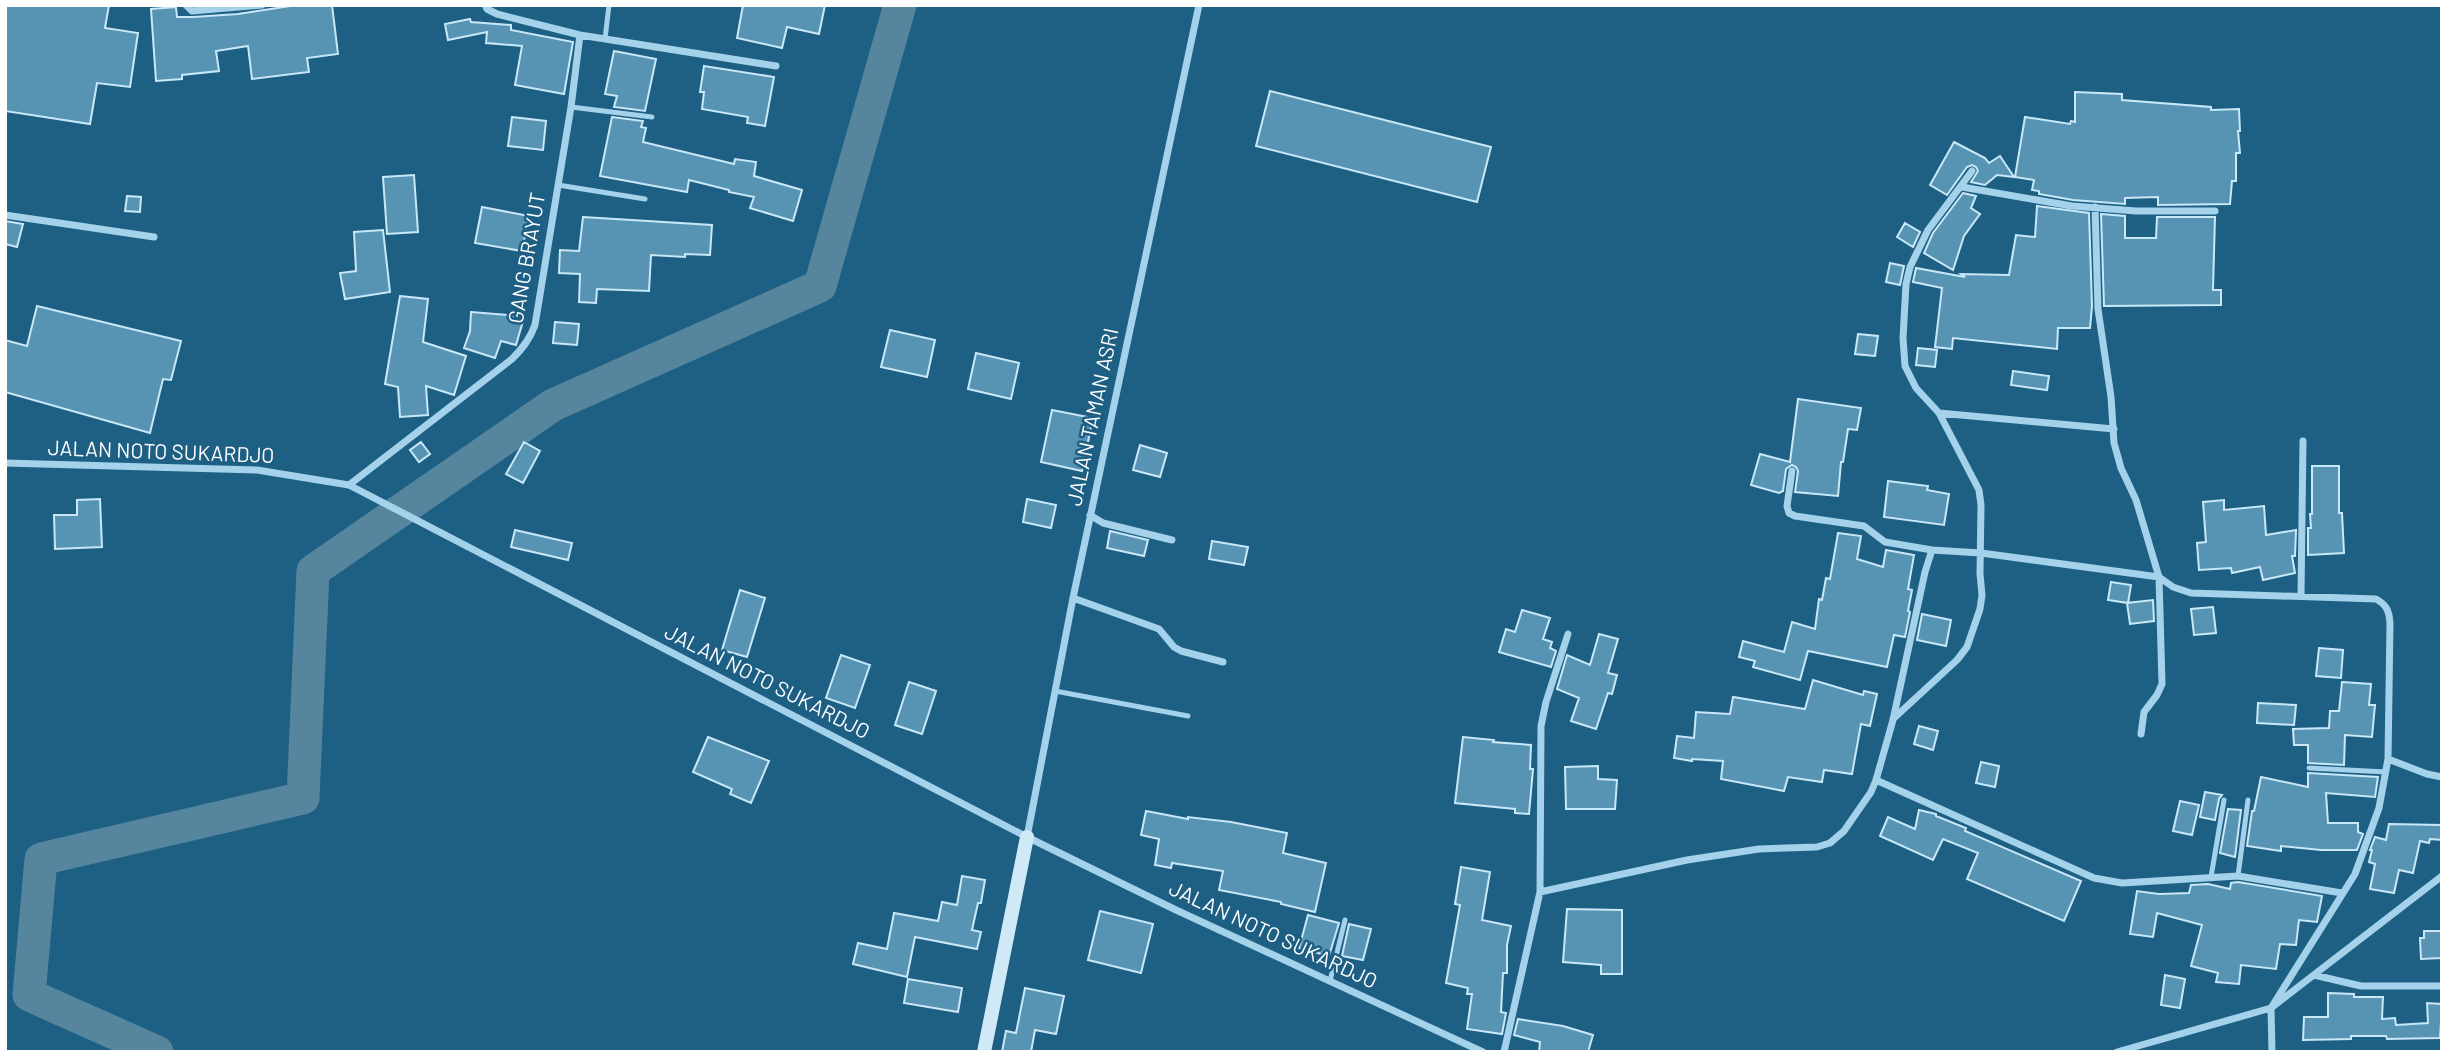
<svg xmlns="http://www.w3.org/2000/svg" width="2447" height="1057" viewBox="0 0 2447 1057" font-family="Barlow,sans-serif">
<rect width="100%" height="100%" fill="#1e5f84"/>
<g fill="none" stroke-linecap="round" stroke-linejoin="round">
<path stroke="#56869e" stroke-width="33" d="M 157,1052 L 29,995 L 41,859 L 303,798 L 313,571 L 553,405 L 820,286 L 900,5"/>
</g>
<path fill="#5794b4" stroke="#c9e8f7" stroke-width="2" d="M 5,5 L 109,5 L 105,28 L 138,33 L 130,87 L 97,83 L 90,124 L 5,111 Z
M 297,5 L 332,5 L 338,54 L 307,58 L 309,72 L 252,79 L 248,46 L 216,51 L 219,71 L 182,75 L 182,79 L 156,81 L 151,9 L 176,7 L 177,17 L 193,17 L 238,14 Z
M 743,5 L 825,5 L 819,34 L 787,27 L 782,48 L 737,38 Z
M 470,19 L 471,22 L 511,25 L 511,30 L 573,42 L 564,94 L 515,85 L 522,46 L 486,43 L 487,32 L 448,40 L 445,24 Z
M 614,51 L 656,59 L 645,111 L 614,107 L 617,96 L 605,94 Z
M 704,66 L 774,77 L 765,126 L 747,123 L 748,117 L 702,109 L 704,92 L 700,92 Z
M 1270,91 L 1491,147 L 1477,202 L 1256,146 Z
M 2075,92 L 2122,94 L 2122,100 L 2211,107 L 2211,110 L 2239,109 L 2240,131 L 2238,131 L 2240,153 L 2236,153 L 2236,181 L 2232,181 L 2230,204 L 2158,205 L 2158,197 L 2125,198 L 2125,204 L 2073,200 L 2039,194 L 2039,191 L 2032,190 L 2034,180 L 2015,177 L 2025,117 L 2070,124 L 2071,121 L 2075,122 Z
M 512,117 L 546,121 L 543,150 L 508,146 Z
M 612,117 L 643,121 L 641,127 L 646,128 L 643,142 L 734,164 L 735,159 L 756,162 L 754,176 L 802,190 L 793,221 L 750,208 L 754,197 L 729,192 L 729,190 L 689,180 L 687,192 L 600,176 Z
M 1954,142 L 1985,158 L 1989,163 L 2000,156 L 2014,177 L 1997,175 L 1985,185 L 1971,182 L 1978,171 L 1976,167 L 1972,165 L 1967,167 L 1947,195 L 1930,185 Z
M 414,175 L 418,232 L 387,234 L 383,177 Z
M 1963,193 L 1976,196 L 1971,208 L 1980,214 L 1964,236 L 1953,270 L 1924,253 L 1933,233 Z
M 127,196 L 141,197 L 140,212 L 125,211 Z
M 2037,206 L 2089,213 L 2092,306 L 2090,328 L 2058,328 L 2057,349 L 1953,338 L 1952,349 L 1935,347 L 1942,288 L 1913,282 L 1916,268 L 1965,277 L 1961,274 L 2009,275 L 2016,235 L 2035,237 Z
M 482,207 L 529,216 L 522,251 L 475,243 Z
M 2101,214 L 2125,216 L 2125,238 L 2156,238 L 2157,217 L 2215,217 L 2213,290 L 2221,290 L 2221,305 L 2104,306 Z
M 583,217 L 712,225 L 710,255 L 685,254 L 685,257 L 651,255 L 649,291 L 597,289 L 596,303 L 579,302 L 580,274 L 559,273 L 560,250 L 579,251 Z
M 5,221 L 23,224 L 17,247 L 5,244 Z
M 1905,223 L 1920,232 L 1913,247 L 1897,237 Z
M 383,230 L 390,292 L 345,299 L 340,273 L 356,271 L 354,232 Z
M 1890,263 L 1904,266 L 1900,285 L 1886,282 Z
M 400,296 L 428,299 L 423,342 L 466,356 L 454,395 L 426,386 L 428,415 L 400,417 L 398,387 L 385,384 Z
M 37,306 L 181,341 L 171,380 L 163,379 L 150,433 L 5,392 L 5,340 L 27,346 Z
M 471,312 L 508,315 L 523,321 L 516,345 L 501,341 L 495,358 L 464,348 L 470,331 Z
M 555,322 L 579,324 L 577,345 L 553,343 Z
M 890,330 L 935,340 L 927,377 L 881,367 Z
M 1858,334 L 1878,336 L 1875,356 L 1855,354 Z
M 1918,348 L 1937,350 L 1935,367 L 1916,365 Z
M 976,353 L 1019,363 L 1011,399 L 968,389 Z
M 2013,371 L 2049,376 L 2047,390 L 2011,385 Z
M 1798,399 L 1861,408 L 1857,430 L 1848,429 L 1843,462 L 1841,462 L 1838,496 L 1795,492 L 1798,471 L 1796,467 L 1792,465 L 1786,469 L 1783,491 L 1779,493 L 1751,485 L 1760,454 L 1790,462 Z
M 1052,410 L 1093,418 L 1082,471 L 1041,462 Z
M 421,442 L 430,454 L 419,462 L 410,450 Z
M 524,442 L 540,451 L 523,483 L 506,474 Z
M 1140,445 L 1167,453 L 1160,477 L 1133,470 Z
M 2312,466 L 2339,466 L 2339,513 L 2342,513 L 2344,553 L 2308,555 L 2308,528 L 2311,528 L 2310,514 L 2312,514 Z
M 1888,481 L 1928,486 L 1927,490 L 1949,494 L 1944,525 L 1884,517 Z
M 100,499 L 102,547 L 55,549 L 54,515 L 77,515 L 77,500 Z
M 1027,499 L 1056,505 L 1051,528 L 1023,522 Z
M 2224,500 L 2224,510 L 2264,506 L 2266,535 L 2296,530 L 2295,556 L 2292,556 L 2295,573 L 2263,580 L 2260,567 L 2232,573 L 2231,568 L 2199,570 L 2197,543 L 2206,542 L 2203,502 Z
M 515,530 L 572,543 L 568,560 L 511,547 Z
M 1110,531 L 1148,540 L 1144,556 L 1107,548 Z
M 1838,533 L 1861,536 L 1857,559 L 1883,567 L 1886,550 L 1914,555 L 1908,589 L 1912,590 L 1908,611 L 1910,612 L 1905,637 L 1894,635 L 1887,667 L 1808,651 L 1800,680 L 1753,667 L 1755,661 L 1739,657 L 1743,641 L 1784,652 L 1792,622 L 1815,629 L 1819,599 L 1822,600 L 1826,578 L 1830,579 Z
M 1212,541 L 1248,547 L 1244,565 L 1209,559 Z
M 2111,582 L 2131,585 L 2128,603 L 2108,600 Z
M 740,590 L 765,598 L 747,657 L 722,650 Z
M 2153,600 L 2154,621 L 2130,624 L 2127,603 Z
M 2213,607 L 2216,633 L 2194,635 L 2191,609 Z
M 1522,610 L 1550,618 L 1543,639 L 1552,642 L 1550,648 L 1556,651 L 1551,667 L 1499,652 L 1506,629 L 1515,632 Z
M 1922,614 L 1951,620 L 1946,646 L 1917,640 Z
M 1599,634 L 1618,639 L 1608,673 L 1617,675 L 1612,694 L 1608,693 L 1596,729 L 1571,721 L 1579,698 L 1557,689 L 1567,655 L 1590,665 Z
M 2319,648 L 2343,650 L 2341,678 L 2316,676 Z
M 841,655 L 870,665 L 855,708 L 826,698 Z
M 1813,680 L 1863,695 L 1864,691 L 1877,694 L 1870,726 L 1861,724 L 1852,774 L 1824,770 L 1822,782 L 1788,777 L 1784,791 L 1721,779 L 1723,761 L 1692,759 L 1692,761 L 1674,758 L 1677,736 L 1694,738 L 1696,712 L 1730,714 L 1733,697 L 1805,709 Z
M 909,682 L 936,691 L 922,734 L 895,725 Z
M 2342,682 L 2371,684 L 2369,705 L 2375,705 L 2372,737 L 2345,735 L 2344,765 L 2308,763 L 2308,745 L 2294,745 L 2293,729 L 2329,728 L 2330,711 L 2339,711 Z
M 2258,703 L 2296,705 L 2294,725 L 2257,723 Z
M 1919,726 L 1938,731 L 1933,750 L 1914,744 Z
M 708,737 L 769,761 L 751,803 L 730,794 L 732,789 L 693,772 Z
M 1463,737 L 1494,740 L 1493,742 L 1531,745 L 1530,769 L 1533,769 L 1529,814 L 1515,813 L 1515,809 L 1455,803 Z
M 1981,762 L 1999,766 L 1995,787 L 1976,783 Z
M 1598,766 L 1598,779 L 1617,780 L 1615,809 L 1566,809 L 1565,767 Z
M 2308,773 L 2378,777 L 2375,797 L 2326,793 L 2328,823 L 2358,823 L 2358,832 L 2363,834 L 2357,850 L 2321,850 L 2281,846 L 2281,851 L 2247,846 L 2252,811 L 2254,811 L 2261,777 L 2308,787 Z
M 2205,792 L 2222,795 L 2219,799 L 2215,820 L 2200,817 Z
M 2180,801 L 2199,805 L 2192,835 L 2173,831 Z
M 2228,809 L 2241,810 L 2235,857 L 2220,853 Z
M 1919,810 L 1936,814 L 1936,816 L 1966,828 L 1965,831 L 2081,881 L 2064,921 L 1967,879 L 1978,853 L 1943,839 L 1933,860 L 1880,836 L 1888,817 L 1915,829 Z
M 1146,811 L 1188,819 L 1188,817 L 1231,822 L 1287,833 L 1283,853 L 1326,863 L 1315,912 L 1281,904 L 1281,902 L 1219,890 L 1223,871 L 1172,863 L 1171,868 L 1155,865 L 1159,839 L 1141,835 Z
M 2389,824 L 2442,825 L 2442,840 L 2430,839 L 2429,843 L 2420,841 L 2413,873 L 2399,870 L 2394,893 L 2370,889 L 2375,864 L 2369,862 L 2372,850 L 2370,850 L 2375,837 L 2386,840 Z
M 1461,867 L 1490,872 L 1482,920 L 1511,926 L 1507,945 L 1507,973 L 1503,973 L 1501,1012 L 1506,1013 L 1502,1034 L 1467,1029 L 1472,994 L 1467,994 L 1468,988 L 1446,983 L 1460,905 L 1455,904 Z
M 962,876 L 985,880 L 981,903 L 978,903 L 972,930 L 981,932 L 977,949 L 915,937 L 907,977 L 853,964 L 858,943 L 887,949 L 894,913 L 938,921 L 942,902 L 957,905 Z
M 2238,882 L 2322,896 L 2317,922 L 2299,920 L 2296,945 L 2280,944 L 2276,969 L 2241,965 L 2239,984 L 2216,982 L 2218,973 L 2191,966 L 2202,925 L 2157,913 L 2153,937 L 2130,934 L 2137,891 L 2159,894 L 2189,893 L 2191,885 L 2208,884 L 2230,889 L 2231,883 Z
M 1567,909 L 1622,910 L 1622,974 L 1601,974 L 1601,965 L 1563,962 Z
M 1100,911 L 1153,924 L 1141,973 L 1088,960 Z
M 1308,915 L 1339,923 L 1329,956 L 1299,948 Z
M 1349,924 L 1371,929 L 1363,960 L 1342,956 Z
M 2424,931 L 2442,931 L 2442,958 L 2421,959 L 2420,938 L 2424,938 Z
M 2165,975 L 2185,979 L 2180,1008 L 2161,1005 Z
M 908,979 L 962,988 L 958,1012 L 904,1003 Z
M 1025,988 L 1064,996 L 1056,1034 L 1035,1030 L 1031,1052 L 1002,1052 L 1006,1031 L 1016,1033 Z
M 2328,993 L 2354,994 L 2354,997 L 2383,997 L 2382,1019 L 2395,1018 L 2396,1025 L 2428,1023 L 2427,1003 L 2442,1004 L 2440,1038 L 2387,1039 L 2386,1036 L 2351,1036 L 2351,1039 L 2303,1040 L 2304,1017 L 2328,1017 Z
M 1518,1019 L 1563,1026 L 1593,1035 L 1588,1052 L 1539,1052 L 1540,1042 L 1514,1035 Z"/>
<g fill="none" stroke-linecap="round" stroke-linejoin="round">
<path stroke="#a4d2ea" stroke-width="5" d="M 605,39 L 609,5
M 571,107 L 652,117
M 558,185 L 645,199
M 1055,691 L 1188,716
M 2309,768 L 2386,772
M 2238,876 L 2248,800
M 2211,877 L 2224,800
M 1330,981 L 1345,920"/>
<path stroke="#a4d2ea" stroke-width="7" d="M 186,5 L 192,11 L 262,5
M 485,5 L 487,9 L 497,14 L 580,35 L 776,66
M 1962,187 L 2072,206 L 2136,211 L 2215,211
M 2095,207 L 2098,309 L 2111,397 L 2114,443 L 2121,468 L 2136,500 L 2159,577 L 2162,684 L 2157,695 L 2144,712 L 2141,734
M 5,215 L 154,237
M 1939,413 L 2114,429
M 5,463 L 257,470 L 349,485 L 1027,837 L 1176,910 L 1483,1052
M 1792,471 L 1787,506 L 1789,513 L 1795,516 L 1864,526 L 1885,542 L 1932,550
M 349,485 L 512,359 C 523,348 530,339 535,325 L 571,107 L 580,35
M 1090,515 L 1103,523 L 1172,540
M 2301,595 L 2303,441
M 1073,598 L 1159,629 L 1174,647 L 1181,651 L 1223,662
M 1893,719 L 1957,660 L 1967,647 L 1980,609 L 1982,595 L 1980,574 L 1981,505 L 1979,490 L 1939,413 L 1916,388 L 1905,366 L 1903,338 L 1906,284 L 1910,267 L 1928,230 L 1972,171
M 1876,780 L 2094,878 L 2122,883 L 2238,876 L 2342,893
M 1027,837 L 1073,598 L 1199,5
M 1540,892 L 1687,860 L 1759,849 L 1817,847 L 1830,843 L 1844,831 L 1871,792 L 1876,780 L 1893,720 L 1925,572 L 1932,550 L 1981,553 L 2159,577 L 2173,587 L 2191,593 L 2376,599 C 2387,605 2389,611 2390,623 L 2388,759 L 2427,774 L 2442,777
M 2314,975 L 2361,986 L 2442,986
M 1504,1052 L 1540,892 L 1541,726 L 1546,702 L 1568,634
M 2117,1052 L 2271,1008 L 2442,876
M 2272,1052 L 2271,1008 L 2355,874 L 2379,808 L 2388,759"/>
<path stroke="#d0e9f7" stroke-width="14" d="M 984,1052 L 1027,837"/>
</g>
<g text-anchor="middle" stroke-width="5" stroke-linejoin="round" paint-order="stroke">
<g font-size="21" fill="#fff" stroke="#1e5f84">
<text transform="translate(527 258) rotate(-80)" y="7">GANG BRAYUT</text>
<text transform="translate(1093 417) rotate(-78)" y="7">JALAN TAMAN ASRI</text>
<text transform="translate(161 452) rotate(2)" y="7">JALAN NOTO SUKARDJO</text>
<text transform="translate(767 682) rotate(27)" y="7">JALAN NOTO SUKARDJO</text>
<text transform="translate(1273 935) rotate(25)" y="7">JALAN NOTO SUKARDJO</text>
</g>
</g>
<rect width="2447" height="1057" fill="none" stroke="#ffffff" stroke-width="14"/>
</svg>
